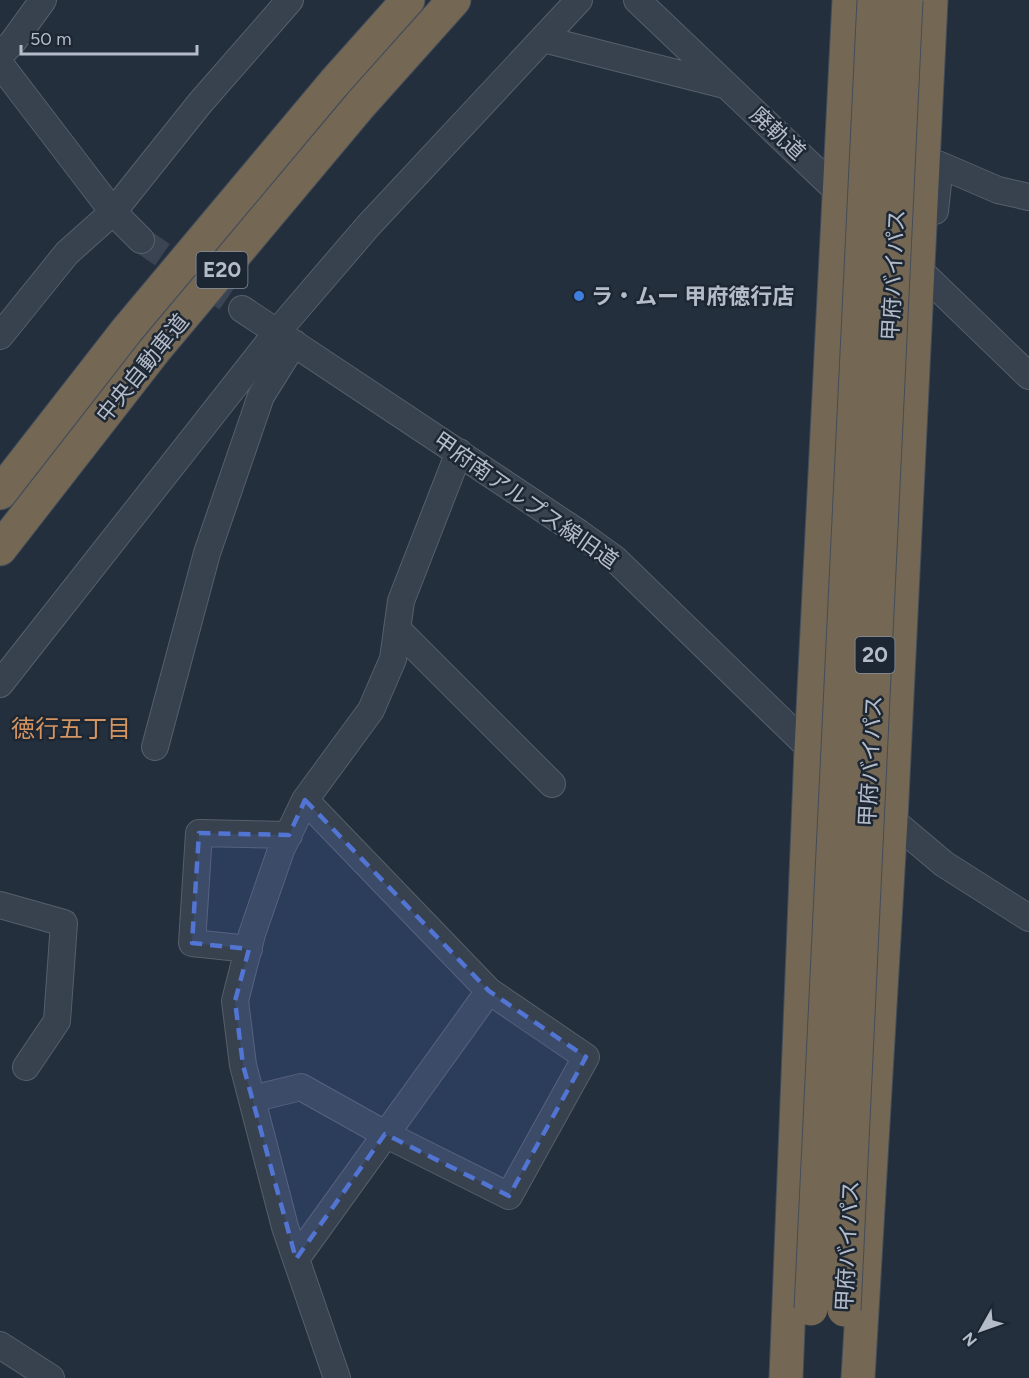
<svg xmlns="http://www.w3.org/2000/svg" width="1029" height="1378" viewBox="0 0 1029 1378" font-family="Figtree,'Noto Sans JP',sans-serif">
<rect width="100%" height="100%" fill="#242f3e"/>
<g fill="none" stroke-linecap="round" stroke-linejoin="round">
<path stroke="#3a4453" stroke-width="26" stroke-dasharray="26 13" stroke-linecap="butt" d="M 141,240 L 242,309"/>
<defs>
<path id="minor" d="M 637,0 L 848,201
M 543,39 L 724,85
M 0,55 L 12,43 L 43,0
M 0,64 L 113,212 L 141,240
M 935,211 L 940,165 L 998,190 L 1029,197
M 911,262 L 1029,376
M 242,309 L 579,533 L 615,559 L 820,758
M 0,336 L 67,253 L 113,212 L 200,103 L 290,0
M 397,629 L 552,784
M 0,684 L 277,332 L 368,226 L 579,0
M 155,747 L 207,553 L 261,396 L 294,343
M 880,810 L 944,864 L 1029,918
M 0,905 L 64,923 L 57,1021 L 26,1067
M 249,949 L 192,943 L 199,833 L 289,835
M 252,1099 L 301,1087 L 385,1134 L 509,1196 L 586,1057 L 489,991
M 296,1259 L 489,991 L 305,800
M 0,1345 L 51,1378
M 337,1378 L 285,1227 L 243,1065 L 235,1001 L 252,934 L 281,850 L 305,800 L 371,710 L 393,659 L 401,601 L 459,452"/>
<path id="highway" d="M 0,493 L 127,330 L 334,83 L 408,0
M 0,549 L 154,351 L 361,104 L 454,0
M 786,1378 L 811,750 L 849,0
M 858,1378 L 891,819 L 931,0"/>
</defs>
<use href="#minor" stroke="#565f6c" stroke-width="28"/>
<use href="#highway" stroke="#434c59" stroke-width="35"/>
<use href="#minor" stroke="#38414e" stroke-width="26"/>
<use href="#highway" stroke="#746855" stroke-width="33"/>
<defs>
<path id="highway-bridge" d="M 811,1309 L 874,0
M 844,1310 L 906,0"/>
</defs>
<use href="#highway-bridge" stroke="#434c59" stroke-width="35" stroke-linecap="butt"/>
<use href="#highway-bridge" stroke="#746855" stroke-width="33"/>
</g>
<path fill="#5274d3" fill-opacity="0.2" stroke="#5274d3" stroke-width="4.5" stroke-dasharray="12 8" stroke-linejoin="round" d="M 305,800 L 489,991 L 586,1057 L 509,1196 L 385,1134 L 296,1259 L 243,1065 L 235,1001 L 249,949 L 192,943 L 199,833 L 289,835 Z"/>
<circle fill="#3f7fe0" stroke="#1d2633" stroke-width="2" cx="579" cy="296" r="6"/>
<g text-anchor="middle" stroke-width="5" stroke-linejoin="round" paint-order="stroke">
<g fill="#1d2633" stroke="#878f9c" stroke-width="1.5">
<rect x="196.5" y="252" width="51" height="36" rx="4.5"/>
<rect x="855.5" y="637" width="39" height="36" rx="4.5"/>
</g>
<g font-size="21" font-weight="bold" fill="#b4bcc9">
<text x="222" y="277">E20</text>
<text x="875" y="662">20</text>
</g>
<g font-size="22" fill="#b4bcc9" stroke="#1d2633">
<text transform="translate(778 133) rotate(43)" y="8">廃軌道</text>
<text transform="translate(893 275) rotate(-87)" y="8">甲府バイパス</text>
<text transform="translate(142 368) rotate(-51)" y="8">中央自動車道</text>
<text transform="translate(526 500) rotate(35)" y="8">甲府南アルプス線旧道</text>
<text transform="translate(870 761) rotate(-87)" y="8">甲府バイパス</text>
<text transform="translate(847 1246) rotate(-87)" y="8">甲府バイパス</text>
</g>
<g font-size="22" font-weight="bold" fill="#b4bcc9" stroke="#1d2633" text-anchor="start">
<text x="591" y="304">ラ・ムー 甲府徳行店</text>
</g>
<g font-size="24" fill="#d59563" stroke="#1d2633">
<text x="71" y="737">徳行五丁目</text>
</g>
</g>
<g transform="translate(981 1330) rotate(230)" stroke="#1d2633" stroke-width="4.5" paint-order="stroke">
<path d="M0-4.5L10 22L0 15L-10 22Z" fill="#b4bcc9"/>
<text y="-9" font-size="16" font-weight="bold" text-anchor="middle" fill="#b4bcc9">N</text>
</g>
<path d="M21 45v9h176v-9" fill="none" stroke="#b4bcc9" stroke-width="3"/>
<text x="30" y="45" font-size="18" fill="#b4bcc9" stroke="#1d2633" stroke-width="4.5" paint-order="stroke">50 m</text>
</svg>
